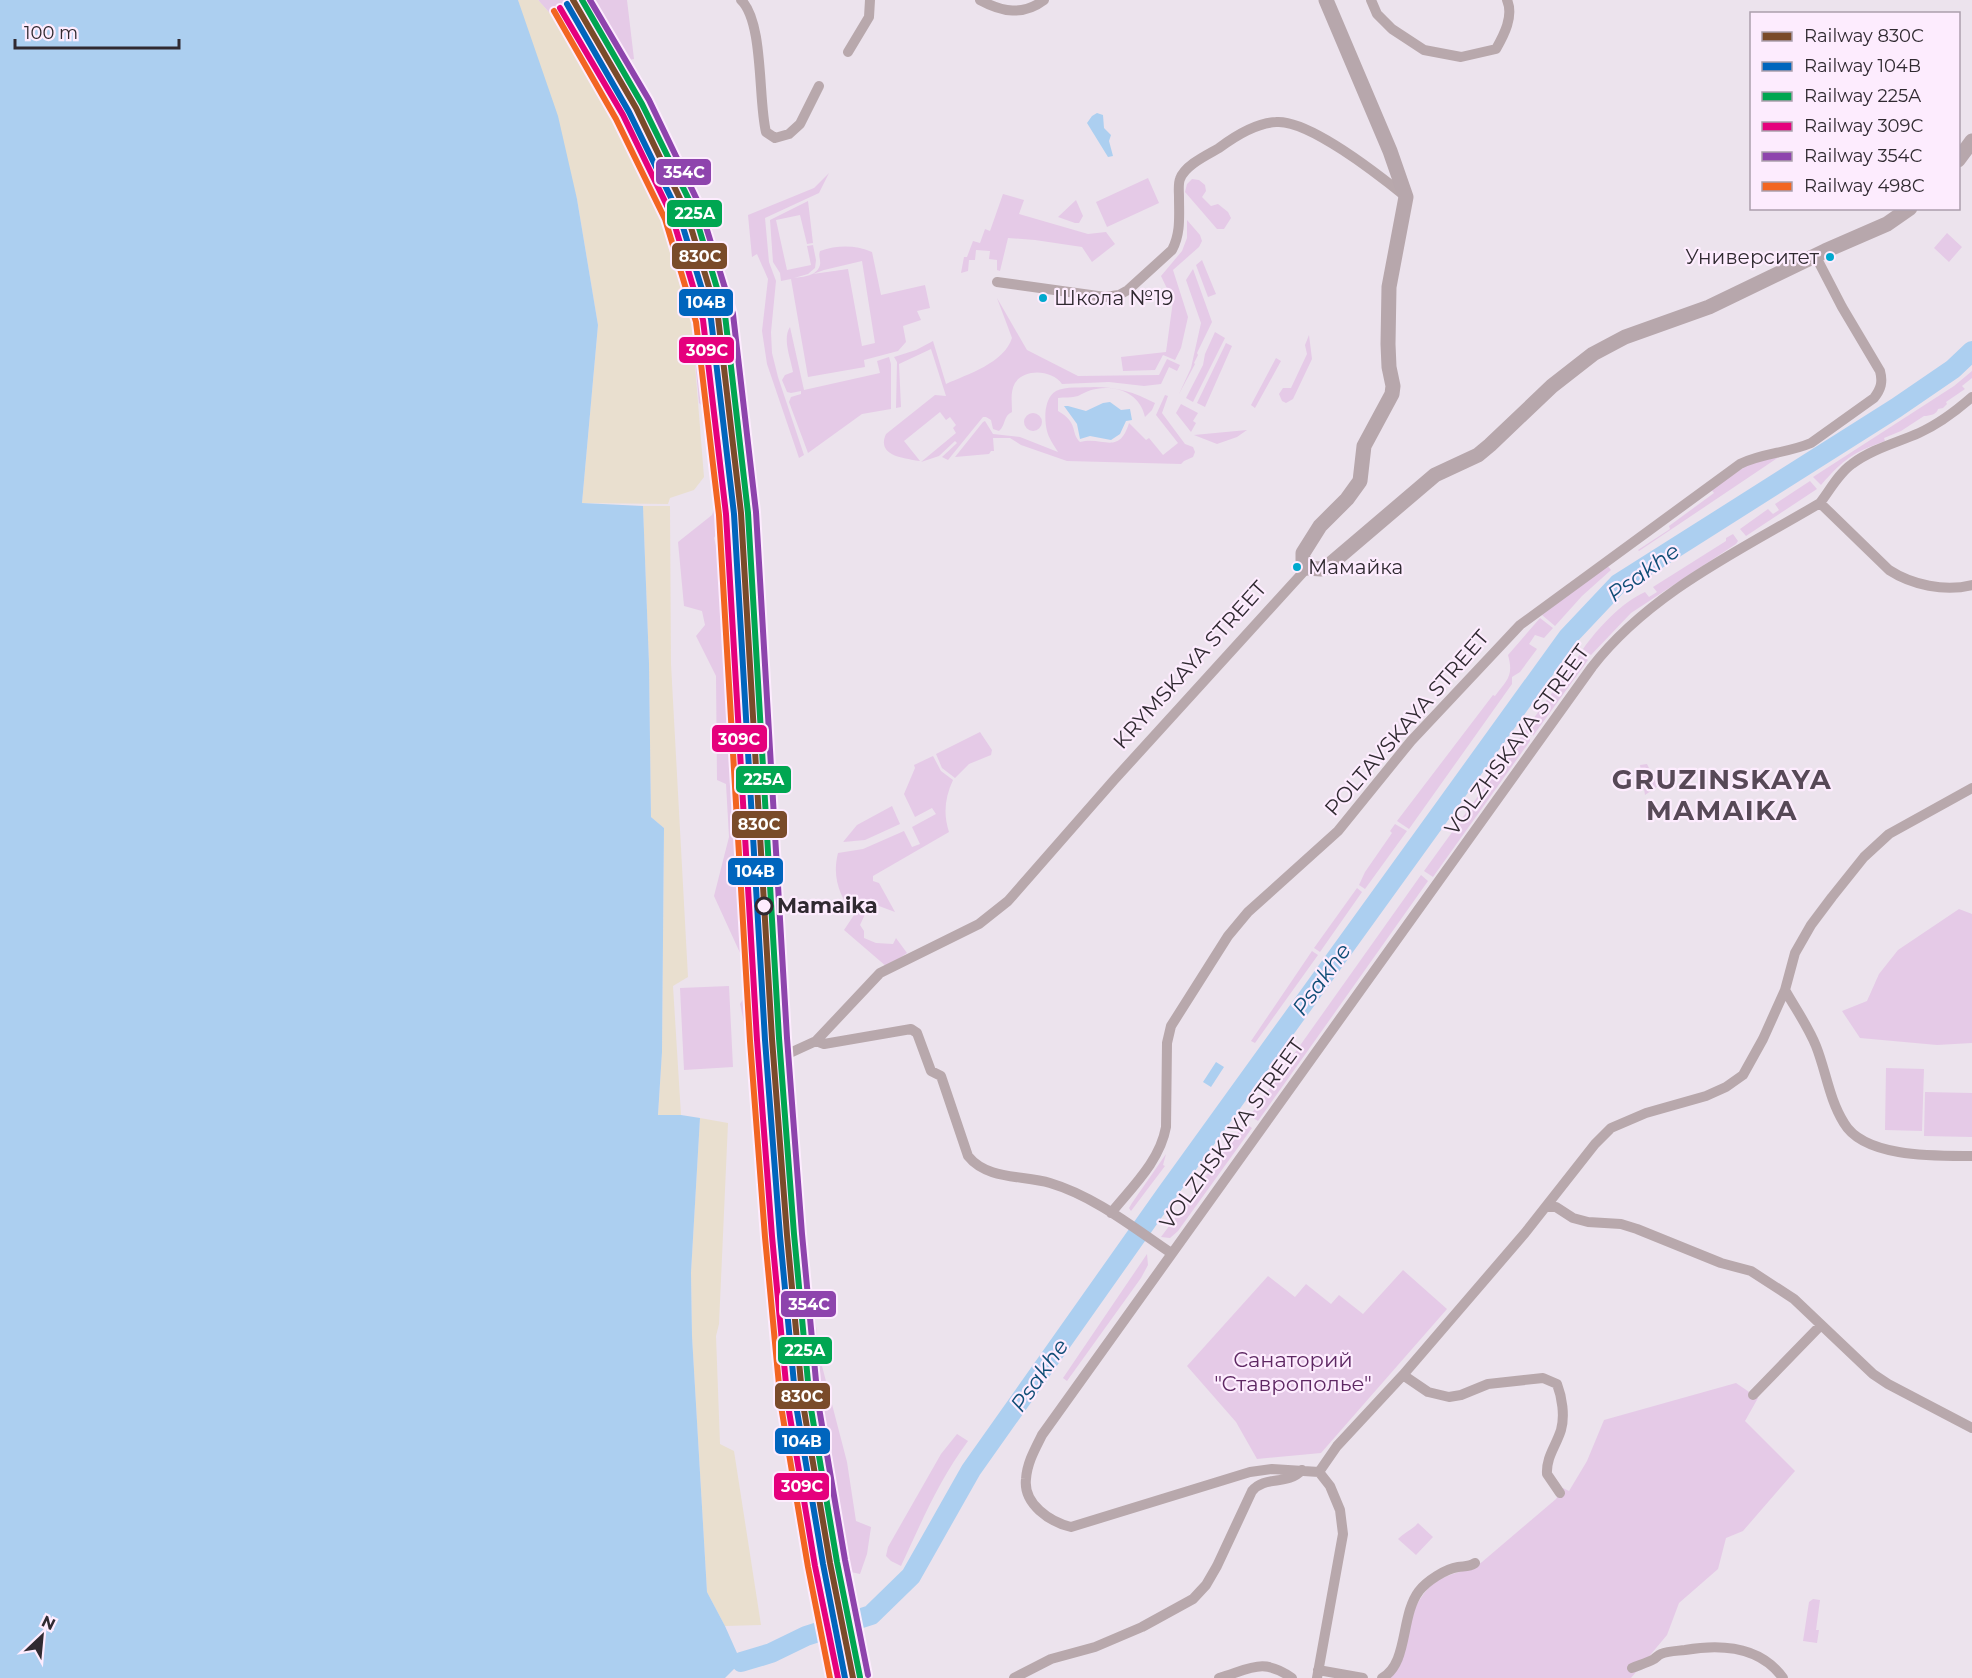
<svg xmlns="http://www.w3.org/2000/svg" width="1972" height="1678" viewBox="0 0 1972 1678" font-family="Montserrat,sans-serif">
<rect width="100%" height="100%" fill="#ece3ed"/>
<path fill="#e5cae7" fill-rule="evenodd" d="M 538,0 L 627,0 L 634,59 L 597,66 Z
M 622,94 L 667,180 L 688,239 L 713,334 L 730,472 L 729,517 L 714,538 L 721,565 L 732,570 L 742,665 L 747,839 L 753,951 L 751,977 L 714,896 L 729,837 L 726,784 L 717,780 L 716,676 L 696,636 L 705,625 L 702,611 L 684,606 L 678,542 L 712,515 L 716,504 L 712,491 L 719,474 L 713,416 L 699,403 L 691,315 L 612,99 Z
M 829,173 L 819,193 L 765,218 L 769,262 L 776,281 L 771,332 L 772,353 L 778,377 L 804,455 L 799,458 L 767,364 L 762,331 L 768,279 L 757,254 L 752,257 L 748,215 L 814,188 Z
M 1148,178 L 1159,203 L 1107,227 L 1096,202 Z
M 1192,179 L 1199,180 L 1205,185 L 1206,191 L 1202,197 L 1211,206 L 1218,204 L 1228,212 L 1231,218 L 1224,229 L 1217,229 L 1185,192 L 1187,184 Z
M 1003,194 L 1024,200 L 1019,214 L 1088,234 L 1106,232 L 1115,244 L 1092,262 L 1082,247 L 1035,240 L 1008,238 L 1000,271 L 997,270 L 997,260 L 989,259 L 990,251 L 976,250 L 975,260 L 969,260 L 968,271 L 961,273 L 964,257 L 967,257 L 973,241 L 980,243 L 985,229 L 990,231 Z
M 1076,200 L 1083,216 L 1079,223 L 1075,223 L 1058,217 Z
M 808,201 L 813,243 L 807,244 L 800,215 L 776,220 L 787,270 L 811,265 L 807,246 L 813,245 L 816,260 L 815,268 L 808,274 L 794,278 C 803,277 817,276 820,265 C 821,260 818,256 820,251 C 838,245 855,245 872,252 L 881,295 L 925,285 L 930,308 L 917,311 L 921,320 L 903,326 L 906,342 L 898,351 L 864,360 L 865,367 L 808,377 L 791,279 L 781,281 L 780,273 L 773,262 L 770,220 ZM 862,261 L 875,343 L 862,346 L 848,269 L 813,274 L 824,270 Z
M 1187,220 L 1200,235 L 1202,241 L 1199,247 L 1173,270 L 1188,317 L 1181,348 L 1175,360 L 1163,355 L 1155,370 L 1123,371 L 1121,357 L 1166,352 L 1173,301 L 1161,276 L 1182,251 L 1187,238 Z
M 1947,233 L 1962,247 L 1949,262 L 1934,248 Z
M 1202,260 L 1216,294 L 1208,297 L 1196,265 Z
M 1193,269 L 1212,322 L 1197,353 L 1198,355 L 1194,363 L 1195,364 L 1179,394 L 1191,368 L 1201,323 L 1186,280 Z
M 997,298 L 1027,350 L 1078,376 L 1159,375 L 1167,359 L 1180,365 L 1177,371 L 1169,367 L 1161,384 L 1144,386 L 1109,382 L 1062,384 C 1052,370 1025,368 1015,383 C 1010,392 1012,402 1012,412 C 1003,416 1006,425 999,431 L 993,429 L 991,420 L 986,417 L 983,417 L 948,460 L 942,457 L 957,443 L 955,441 L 939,456 L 921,462 L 956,433 L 953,428 L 956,425 L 950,417 L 946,420 L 940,412 L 904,441 L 920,461 C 904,458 876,456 886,434 L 935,395 L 946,396 L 931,349 L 899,364 L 901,407 L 896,408 L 897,362 L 894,357 L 916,350 L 933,341 L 946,384 C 968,374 1004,363 1012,338 Z
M 790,327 L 804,390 L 880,373 L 877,361 L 889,357 L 891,364 L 891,409 L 862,414 L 808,453 L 789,402 L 791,397 L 801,394 L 801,391 L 791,393 L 787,392 L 782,380 L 785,375 L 793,372 C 791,359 782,339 790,327 Z
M 1215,332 L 1225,338 L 1193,402 L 1186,398 L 1203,365 L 1205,354 Z
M 1309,335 L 1312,359 L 1293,399 L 1286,403 L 1282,401 L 1279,394 L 1283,388 L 1291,388 L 1307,354 L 1305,345 Z
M 1226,343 L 1232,346 L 1205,407 L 1197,403 Z
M 1276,358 L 1281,361 L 1255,408 L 1251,405 Z
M 1972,371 L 1972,378 L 1962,386 L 1965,389 L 1946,402 L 1947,404 L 1943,408 L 1938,409 C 1937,414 1930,416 1924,416 L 1901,431 L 1884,438 L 1885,441 C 1852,453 1844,459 1821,485 L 1813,477 L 1954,386 Z
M 1094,387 C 1118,387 1133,392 1155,403 L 1152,410 L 1145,417 C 1140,394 1118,385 1096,389 C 1089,390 1084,393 1078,396 C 1072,398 1064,397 1058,398 L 1058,411 C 1079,423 1070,432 1080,442 C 1103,436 1119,456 1129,423 L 1146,440 L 1149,438 L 1163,455 L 1178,443 L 1156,415 L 1165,395 L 1168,396 L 1162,413 L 1185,444 L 1193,447 L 1195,452 L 1193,457 L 1184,461 L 1181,464 L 1067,461 L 1021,445 L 1010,438 L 993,438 L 994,451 L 991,451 L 989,454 L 955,457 L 983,422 L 985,421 L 993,434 L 1020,437 L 1058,452 C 1054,445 1049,439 1047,431 C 1044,419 1044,398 1056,391 C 1065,386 1083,388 1094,387 Z
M 1181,404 L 1198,413 L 1193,421 L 1196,423 L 1191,432 L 1176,413 Z
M1024 422a9 9 0 1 1 18 0a9 9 0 1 1-18 0Z
M 1247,430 L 1237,437 L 1217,444 L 1194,435 Z
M 1785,453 L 1639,551 L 1638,550 L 1670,529 L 1669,526 L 1714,493 L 1711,489 L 1716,485 L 1751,463 Z
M 1810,481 L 1817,489 L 1746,536 L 1740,529 L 1768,509 L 1773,514 L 1779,510 L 1775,504 Z
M 1733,534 L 1738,541 L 1736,544 L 1631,613 L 1591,655 L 1583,649 C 1598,628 1621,603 1645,592 L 1649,597 L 1657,592 L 1653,587 L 1726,541 L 1726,538 Z
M 1606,564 L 1611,570 L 1582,596 L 1555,626 L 1542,615 Z
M 1540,618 L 1553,628 L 1544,638 L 1535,635 L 1529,644 L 1537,649 L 1520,672 L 1512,677 L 1512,684 L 1409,829 L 1397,821 L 1493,695 L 1495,696 C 1507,680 1514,676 1508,655 Z
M 1580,654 L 1588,660 L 1533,736 L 1531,722 Z
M 1528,727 L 1530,741 L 1433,877 L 1424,871 Z
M 980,732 L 992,750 L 991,755 L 969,764 L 955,778 L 942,768 L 936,754 Z
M 933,756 L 941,771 L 953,780 C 945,797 943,814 949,832 L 873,876 L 873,881 L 879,883 L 895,912 L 879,906 L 866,912 L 860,925 L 864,931 L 864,938 L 876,943 L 893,944 L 896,938 L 907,953 L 887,967 L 844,930 L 854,915 C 839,896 832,877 838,853 L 863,849 L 904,831 L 912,847 L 920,844 L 912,827 L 936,814 L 932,808 L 915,817 L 904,794 L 915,768 L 914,765 Z
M 1647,764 L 1658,786 L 1645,795 L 1640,765 Z
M 892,806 L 900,824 L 865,840 L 843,842 L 857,825 Z
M 1395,824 L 1407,831 L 1365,889 L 1359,885 L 1365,872 L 1392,833 L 1390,831 Z
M 1421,875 L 1428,881 L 1258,1121 L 1250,1116 Z
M 1357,888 L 1362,892 L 1320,952 L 1314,948 Z
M 1959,909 L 1972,914 L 1972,1043 L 1937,1045 L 1860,1038 L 1842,1011 L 1867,1001 L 1879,974 L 1898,950 Z
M 1312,951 L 1318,955 L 1255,1043 L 1251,1041 Z
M 753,984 L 761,1002 L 761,1033 L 747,1035 L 740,1004 Z
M 729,986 L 733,1067 L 684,1070 L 680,988 Z
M 1886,1068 L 1924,1069 L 1922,1131 L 1885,1130 Z
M 766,1080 L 768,1090 L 774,1242 L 782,1341 L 772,1341 L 761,1225 L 758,1089 Z
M 1925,1092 L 1972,1093 L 1972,1137 L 1924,1136 Z
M 1245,1123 L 1252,1128 L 1178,1231 L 1170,1238 L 1161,1237 Z
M 1166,1154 L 1163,1165 L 1165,1166 L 1131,1211 L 1129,1208 L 1132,1203 Z
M 788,1198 L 798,1198 L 821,1362 L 847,1462 L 856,1521 L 871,1527 L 867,1554 L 860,1574 L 842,1570 L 803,1381 Z
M 1147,1254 L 1148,1265 L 1141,1278 L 1067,1381 L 1063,1378 Z
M 1403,1270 L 1447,1309 L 1321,1453 L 1257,1459 L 1236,1422 L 1187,1366 L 1268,1276 L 1295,1297 L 1306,1284 L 1331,1304 L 1339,1295 L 1363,1314 Z
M 1736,1383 L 1758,1398 L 1745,1421 L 1795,1471 L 1743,1531 L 1726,1538 L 1718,1569 L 1679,1603 L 1667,1635 L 1631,1678 L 1388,1678 C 1398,1652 1411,1602 1432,1585 C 1447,1572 1466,1573 1482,1562 L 1556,1499 L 1563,1488 L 1569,1491 L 1587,1461 L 1604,1420 Z
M 957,1434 L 968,1441 C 939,1480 921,1523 901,1566 L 891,1561 L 886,1556 L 888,1547 L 941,1454 Z
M 1418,1523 L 1433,1537 L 1416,1555 L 1398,1539 C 1405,1532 1412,1530 1418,1523 Z
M 1813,1599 L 1820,1600 L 1816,1630 L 1819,1630 L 1817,1643 L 1803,1641 L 1809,1602 Z"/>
<path fill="#e9dfcf" d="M 518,0 L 538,0 L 597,66 L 659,209 L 691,315 L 704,477 L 694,490 L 670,498 L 668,504 L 582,503 L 598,325 L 577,199 Z
M 643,506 L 670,506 L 671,664 L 688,977 L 673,986 L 681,1115 L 658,1116 L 662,1052 L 664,828 L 651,817 L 649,663 Z
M 700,1118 L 728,1123 L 719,1324 L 716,1336 L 720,1444 L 734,1451 L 761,1625 L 725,1626 L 707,1592 L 692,1336 L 691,1273 Z"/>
<path fill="#accff0" d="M 0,0 L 518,0 L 558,116 L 577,199 L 598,325 L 582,503 L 643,506 L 649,663 L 651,817 L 664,828 L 662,1052 L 658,1115 L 681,1115 L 700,1118 L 691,1273 L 692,1336 L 707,1592 L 725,1626 L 741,1662 L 725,1678 L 0,1678 Z
M 1097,113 L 1103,115 L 1104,128 L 1111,135 L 1109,141 L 1113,156 L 1108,157 L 1087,123 L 1092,116 Z
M 1110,402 L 1121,410 L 1130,409 L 1132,420 L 1126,421 L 1120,434 L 1111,440 L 1090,436 L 1080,439 L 1077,424 L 1064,406 L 1068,406 L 1086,411 L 1103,403 Z
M 1216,1062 L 1224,1067 L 1211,1087 L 1203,1082 Z"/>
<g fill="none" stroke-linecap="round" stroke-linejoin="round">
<path stroke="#accff0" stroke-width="20" d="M 741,1662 L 771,1653 L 806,1636 L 871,1615 L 911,1576 L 971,1470 L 1166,1194 L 1568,637 L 1618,584 L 1896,408 L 1953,369 L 1972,351"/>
<path stroke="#b8a8ac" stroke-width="10" d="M 741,0 C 764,22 758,100 766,132 L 775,138 L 789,134 L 800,124 L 819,86
M 980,0 C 1002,12 1023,16 1044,0
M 1371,0 L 1377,14 L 1392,29 L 1424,50 L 1461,57 L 1496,49 C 1504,35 1514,16 1507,0
M 848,52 L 869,17 L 870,0
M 997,282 L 1105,297 L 1119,295 L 1128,290 L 1172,250 C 1181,233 1179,216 1179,197 C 1179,192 1178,184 1180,179 C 1185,165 1207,155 1219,148 C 1235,136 1255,123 1276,122 C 1308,119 1379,175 1405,196
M 1820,503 C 1830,490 1839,473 1852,464 C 1872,449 1896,443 1919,433 C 1939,424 1956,411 1972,397
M 1785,990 C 1795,1008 1808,1026 1816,1046 C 1826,1071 1829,1099 1844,1123 C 1864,1158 1937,1156 1972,1156
M 816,1041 L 824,1044 L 911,1029 L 917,1033 L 931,1071 L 941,1076 L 968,1156 C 987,1180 1023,1175 1050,1183 C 1094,1196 1134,1228 1171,1253
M 756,1058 L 792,1052 L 816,1041 L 880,973 L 979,924 L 1008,901 L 1114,780 L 1307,568
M 1547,1207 L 1556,1207 L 1573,1218 L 1588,1222 L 1621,1224 L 1637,1229 L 1721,1263 L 1751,1271 L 1794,1299 L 1873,1374 L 1888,1384 L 1972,1428
M 1111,1213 C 1132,1187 1160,1161 1166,1127 L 1167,1043 L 1171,1026 L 1228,936 L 1248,912 L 1338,831 L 1411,741 L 1520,625 L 1740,464 C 1762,453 1788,453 1811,443 L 1874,398 C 1881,389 1883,382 1880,371 L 1842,307 L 1815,255
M 1403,1375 L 1428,1392 L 1449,1397 L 1461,1395 L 1488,1384 L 1543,1378 L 1557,1384 C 1562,1397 1565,1416 1561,1430 C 1556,1446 1546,1457 1547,1474 L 1560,1493
M 1753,1395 L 1821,1325
M 1319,1472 L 1337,1446 L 1403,1375 L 1525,1233 L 1595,1144 L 1611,1128 L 1646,1113 L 1706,1096 L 1726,1087 L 1743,1075 L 1763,1039 L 1785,990 L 1795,953 L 1811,925 L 1832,897 L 1864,857 L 1889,834 L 1972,788
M 1632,1668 C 1639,1665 1647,1663 1654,1659 C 1657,1657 1658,1655 1661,1654 C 1668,1651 1677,1651 1685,1650 C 1720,1644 1760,1646 1783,1678
M 1318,1670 L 1363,1678
M 1014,1678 L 1051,1659 L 1095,1647 L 1142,1627 L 1193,1599 L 1206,1585 L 1217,1566 L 1252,1491 C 1265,1475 1287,1486 1302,1470
M 1219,1678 C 1250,1669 1263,1657 1292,1678
M 1317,1678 L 1343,1534 L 1340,1510 L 1330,1486 L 1319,1472 L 1272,1469 L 1250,1472 L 1071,1527 C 1050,1522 1023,1504 1026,1479 C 1027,1463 1035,1449 1042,1435 L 1592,667 C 1650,592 1741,550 1820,503 L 1889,570 C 1912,585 1945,592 1972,585
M 1382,1678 C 1409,1663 1400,1616 1419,1591 C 1427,1581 1445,1569 1458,1567 C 1465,1566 1469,1567 1475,1563"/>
<path stroke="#b7a7ac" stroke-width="15" d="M 1326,0 L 1390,151 L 1406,197 L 1389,287 L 1388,344 L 1389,367 L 1393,386 L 1392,394 L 1364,446 L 1360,481 L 1347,499 L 1320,526 L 1303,553 L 1303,560 L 1307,568 L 1321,569 L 1327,567 L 1435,475 L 1478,455 L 1490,445 L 1552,386 L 1593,354 L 1625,337 L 1709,307 L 1825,251 L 1887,224 L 1910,208
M 1958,160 L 1972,141"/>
<defs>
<path id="rail-1" d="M 573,0 L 636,108 L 686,211 L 718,317 L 741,513 L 772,1039 L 787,1235 L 803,1404 L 830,1563 L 853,1678"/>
<path id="rail-2" d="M 567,4 L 629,112 L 679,214 L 711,319 L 734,514 L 765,1040 L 780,1236 L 796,1405 L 823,1564 L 845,1678"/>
<path id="rail-3" d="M 582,0 L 642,104 L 693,208 L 725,315 L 748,513 L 779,1038 L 794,1234 L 810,1403 L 837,1562 L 860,1677"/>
<path id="rail-4" d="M 560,8 L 623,115 L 672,216 L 703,320 L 726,514 L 757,1040 L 772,1236 L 788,1405 L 815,1566 L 838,1678"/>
<path id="rail-5" d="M 590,0 L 649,100 L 699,204 L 733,314 L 756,512 L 787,1038 L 802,1234 L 818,1402 L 845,1560 L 868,1675"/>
<path id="rail-6" d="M 554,11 L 616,119 L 665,219 L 696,322 L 719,515 L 750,1041 L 765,1237 L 781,1406 L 808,1567 L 830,1678"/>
</defs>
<use href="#rail-1" stroke="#fdecfe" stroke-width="10"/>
<use href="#rail-2" stroke="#fdecfe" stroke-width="10"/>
<use href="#rail-3" stroke="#fdecfe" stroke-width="10"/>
<use href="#rail-4" stroke="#fdecfe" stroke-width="10"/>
<use href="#rail-5" stroke="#fdecfe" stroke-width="10"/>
<use href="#rail-6" stroke="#fdecfe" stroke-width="10"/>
<use href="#rail-1" stroke="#7a4b2a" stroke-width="6"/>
<use href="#rail-2" stroke="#0065bd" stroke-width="6"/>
<use href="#rail-3" stroke="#00a651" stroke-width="6"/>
<use href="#rail-4" stroke="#e5007d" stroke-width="6"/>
<use href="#rail-5" stroke="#8e44ad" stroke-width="6"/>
<use href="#rail-6" stroke="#f26522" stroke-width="6"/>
</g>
<g fill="#00a9ce" stroke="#fdecfe" stroke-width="2">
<circle cx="1830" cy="257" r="5"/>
<circle cx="1043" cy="298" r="5"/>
<circle cx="1297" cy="567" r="5"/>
</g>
<circle fill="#fdecfe" stroke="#302a31" stroke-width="3" cx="764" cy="906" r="8"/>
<g text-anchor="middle" stroke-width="4.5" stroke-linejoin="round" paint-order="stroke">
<g font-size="20" fill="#302a31" stroke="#fdecfe" text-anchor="start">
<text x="1819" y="264" text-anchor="end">Университет</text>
<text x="1054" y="305">Школа №19</text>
<text x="1308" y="574">Мамайка</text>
</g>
<g font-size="21" fill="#302a31" stroke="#fdecfe">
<text transform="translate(1190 665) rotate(-48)" y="7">KRYMSKAYA STREET</text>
<text transform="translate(1407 723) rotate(-49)" y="7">POLTAVSKAYA STREET</text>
<text transform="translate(1517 740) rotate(-54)" y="7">VOLZHSKAYA STREET</text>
<text transform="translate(1232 1134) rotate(-54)" y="7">VOLZHSKAYA STREET</text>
</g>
<g font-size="21" font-weight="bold" fill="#302a31" stroke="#fdecfe" text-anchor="start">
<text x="777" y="913">Mamaika</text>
</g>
<g font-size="21" fill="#5e2863" stroke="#fdecfe">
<text x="1293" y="1367">Санаторий<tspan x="1293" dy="24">"Ставрополье"</tspan></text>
</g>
<g font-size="22" font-style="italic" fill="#104e77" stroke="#fdecfe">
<text transform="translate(1643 572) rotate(-36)" y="8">Psakhe</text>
<text transform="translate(1321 979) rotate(-54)" y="8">Psakhe</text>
<text transform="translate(1039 1375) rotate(-55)" y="8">Psakhe</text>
</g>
<g font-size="27" font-weight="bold" letter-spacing="1.5" fill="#574957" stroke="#fdecfe">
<text x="1722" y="789">GRUZINSKAYA<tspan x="1722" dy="31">MAMAIKA</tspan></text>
</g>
</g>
<g stroke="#fdecfe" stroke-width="2">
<rect x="655" y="158" width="57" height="28" rx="6" fill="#8e44ad"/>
<rect x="666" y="199" width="57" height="29" rx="6" fill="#00a651"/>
<rect x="671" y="242" width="57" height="28" rx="6" fill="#7a4b2a"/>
<rect x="678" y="288" width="56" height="29" rx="6" fill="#0065bd"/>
<rect x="678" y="336" width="57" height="28" rx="6" fill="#e5007d"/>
<rect x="711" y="724" width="57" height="29" rx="6" fill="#e5007d"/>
<rect x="735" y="765" width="57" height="29" rx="6" fill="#00a651"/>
<rect x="731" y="810" width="57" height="29" rx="6" fill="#7a4b2a"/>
<rect x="727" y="857" width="57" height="29" rx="6" fill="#0065bd"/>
<rect x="780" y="1290" width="57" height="28" rx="6" fill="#8e44ad"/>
<rect x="777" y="1336" width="56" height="29" rx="6" fill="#00a651"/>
<rect x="774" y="1382" width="57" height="28" rx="6" fill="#7a4b2a"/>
<rect x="774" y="1427" width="57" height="28" rx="6" fill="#0065bd"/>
<rect x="773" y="1472" width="57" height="29" rx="6" fill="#e5007d"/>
</g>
<g font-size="16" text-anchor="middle" font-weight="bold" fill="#fff">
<text x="684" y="178">354С</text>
<text x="695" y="219">225А</text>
<text x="700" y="262">830С</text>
<text x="706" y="308">104В</text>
<text x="707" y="356">309С</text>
<text x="739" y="745">309С</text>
<text x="764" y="785">225А</text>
<text x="759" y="830">830С</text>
<text x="755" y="877">104В</text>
<text x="809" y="1310">354С</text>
<text x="805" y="1356">225А</text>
<text x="802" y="1402">830С</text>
<text x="802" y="1447">104В</text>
<text x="802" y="1492">309С</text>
</g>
<rect x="1750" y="12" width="210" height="198" fill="#fdecfe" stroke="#ab9eac" stroke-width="1.5"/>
<rect x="1762" y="32" width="30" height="9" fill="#7a4b2a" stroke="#ab9eac" stroke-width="1.5"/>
<text x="1804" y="42" font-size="18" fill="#302a31">Railway 830С</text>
<rect x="1762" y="62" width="30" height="9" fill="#0065bd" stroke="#ab9eac" stroke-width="1.5"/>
<text x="1804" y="72" font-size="18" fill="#302a31">Railway 104В</text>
<rect x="1762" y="92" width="30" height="9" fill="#00a651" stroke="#ab9eac" stroke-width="1.5"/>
<text x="1804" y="102" font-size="18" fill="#302a31">Railway 225А</text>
<rect x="1762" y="122" width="30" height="9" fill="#e5007d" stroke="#ab9eac" stroke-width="1.5"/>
<text x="1804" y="132" font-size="18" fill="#302a31">Railway 309С</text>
<rect x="1762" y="152" width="30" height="9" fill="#8e44ad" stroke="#ab9eac" stroke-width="1.5"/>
<text x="1804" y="162" font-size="18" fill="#302a31">Railway 354С</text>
<rect x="1762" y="182" width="30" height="9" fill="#f26522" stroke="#ab9eac" stroke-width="1.5"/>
<text x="1804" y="192" font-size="18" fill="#302a31">Railway 498С</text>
<g transform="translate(42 1636) rotate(26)" stroke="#fdecfe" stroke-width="4.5" paint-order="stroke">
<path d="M0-4.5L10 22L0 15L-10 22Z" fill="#302a31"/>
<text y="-9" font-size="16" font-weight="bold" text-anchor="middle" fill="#302a31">N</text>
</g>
<path d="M15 39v9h164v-9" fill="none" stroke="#302a31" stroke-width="3"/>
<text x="24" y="39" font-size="18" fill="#302a31" stroke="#fdecfe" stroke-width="4.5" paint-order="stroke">100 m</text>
</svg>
